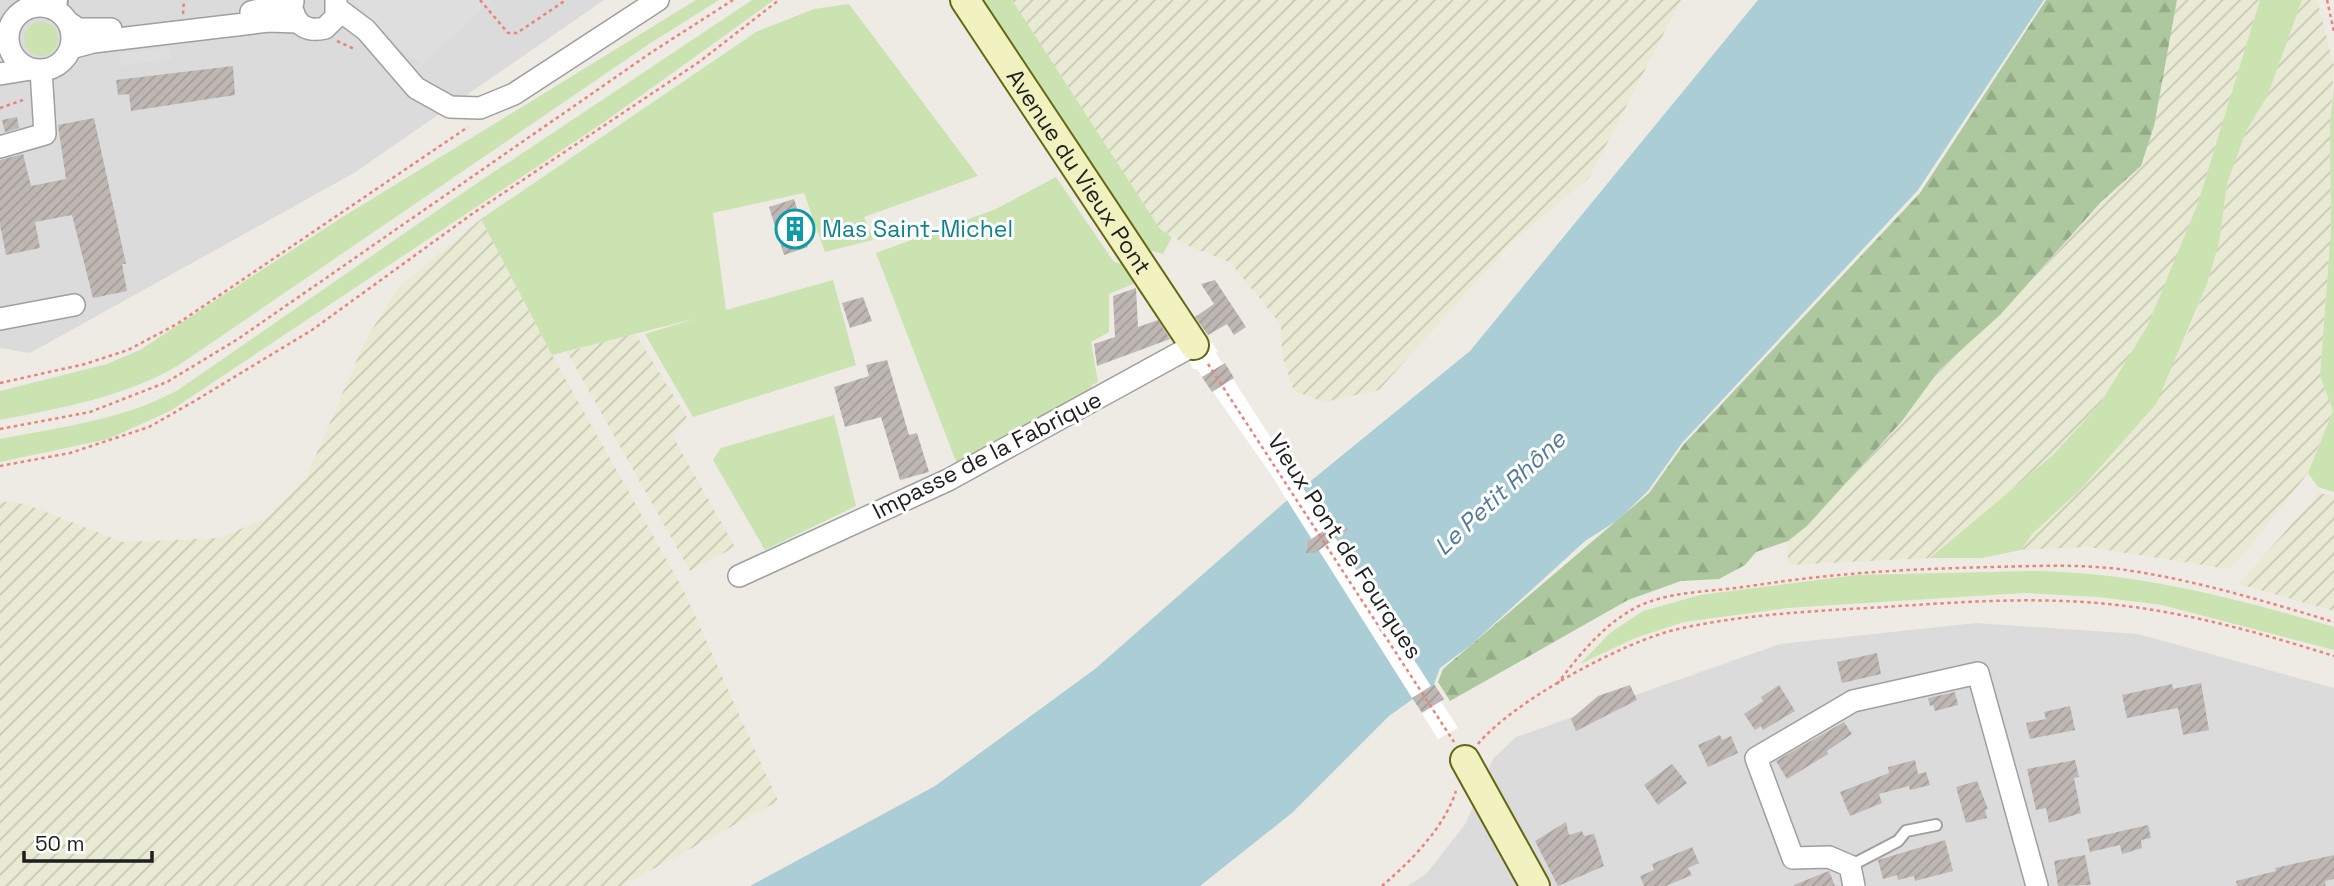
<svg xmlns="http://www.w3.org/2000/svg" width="2334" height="886" viewBox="0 0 2334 886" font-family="'Space Grotesk',sans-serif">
<defs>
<pattern id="farmland-furrows" width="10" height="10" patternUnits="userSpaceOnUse" patternTransform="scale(1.75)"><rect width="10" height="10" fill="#e9ead3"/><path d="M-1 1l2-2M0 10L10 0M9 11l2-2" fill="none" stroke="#c7c8b5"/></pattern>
<pattern id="forest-firs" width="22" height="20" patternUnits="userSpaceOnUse" patternTransform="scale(1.75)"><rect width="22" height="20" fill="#adc89f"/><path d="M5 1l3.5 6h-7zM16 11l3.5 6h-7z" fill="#94ab88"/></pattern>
<pattern id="building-hatch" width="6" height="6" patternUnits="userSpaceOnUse" patternTransform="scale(1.75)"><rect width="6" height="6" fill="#beb7b3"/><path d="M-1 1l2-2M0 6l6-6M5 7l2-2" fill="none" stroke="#a39d9a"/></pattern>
</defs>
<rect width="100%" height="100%" fill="#eeebe5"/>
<path fill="#dcdbdb" d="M 0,0 L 604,0 L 354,173 L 30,353 L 0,348 Z
M 1976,623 L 2138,634 L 2334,688 L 2334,886 L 1408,886 L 1427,873 L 1466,823 L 1493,759 L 1516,737 L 1780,644 Z"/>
<path fill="url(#farmland-furrows)" d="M 1012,0 L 1681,0 L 1589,178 L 1515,239 L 1379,390 L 1324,402 L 1294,391 L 1282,355 L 1281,325 L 1231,263 L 1189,246 L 1160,229 Z
M 2177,0 L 2260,0 L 2198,203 L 2174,266 L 2148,325 L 2100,404 L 2053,455 L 1930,558 L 1788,565 L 1788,541 L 1807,526 L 1902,421 L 1940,369 L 2000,315 L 2102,202 L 2141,166 L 2154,126 Z
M 2302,0 L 2317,0 L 2334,66 L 2330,123 L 2331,230 L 2320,375 L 2333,411 L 2308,473 L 2243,555 L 2228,569 L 2088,547 L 2017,550 L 2187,335 L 2207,284 L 2219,243 L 2227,184 L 2246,131 L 2267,97 Z
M 481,219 L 552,355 L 683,589 L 778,801 L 622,886 L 0,886 L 0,501 L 25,504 L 123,542 L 220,538 L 268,517 L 306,478 L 365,341 L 398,288 Z
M 635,333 L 688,419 L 672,435 L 735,547 L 690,571 L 567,352 Z
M 2319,493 L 2334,496 L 2334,611 L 2239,584 Z"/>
<path fill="#cbe2b1" d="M 696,0 L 719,0 L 649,44 L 179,365 C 125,397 61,408 0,420 L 0,391 L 107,364 L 140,350 L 341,218 Z
M 752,0 L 774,0 L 607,120 L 170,411 L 108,439 L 0,462 L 0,439 C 61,427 123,420 178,390 L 464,192 Z
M 978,0 L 1012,0 L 1160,229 L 1172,237 L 1163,254 L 1152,251 L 1142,242 Z
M 2260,0 L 2302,0 L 2267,97 L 2246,131 L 2227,184 L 2219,243 L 2207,284 L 2156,404 L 2080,490 L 2032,534 L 2021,550 L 1982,558 L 1930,558 L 2053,455 L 2100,404 L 2148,325 L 2198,203 Z
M 849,4 L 978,176 L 864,217 L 873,240 L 825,252 L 804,193 L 713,213 L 726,310 L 833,280 L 856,365 L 693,417 L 645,334 L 697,318 L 552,355 L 481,219 L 756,32 L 814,9 Z
M24 39a17 17 0 1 1 34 0a17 17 0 1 1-34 0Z
M 2334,86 L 2334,492 L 2318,487 L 2308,473 L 2333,411 L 2320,376 L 2331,230 L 2330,123 Z
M 1056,177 L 1114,262 L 1125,265 L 1138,282 L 1109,294 L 1109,332 L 1091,342 L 1098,382 L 1092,385 L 1087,399 L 957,464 L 876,253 L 996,209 Z
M 834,415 L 856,506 L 765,550 L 713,460 L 721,448 Z
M 2032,571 C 2136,572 2235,598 2334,627 L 2334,650 L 2162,605 L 2098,597 L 2023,593 L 1787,608 L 1684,622 L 1635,638 L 1580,664 L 1610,633 L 1643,611 L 1700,595 L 1857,575 Z"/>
<path fill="url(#forest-firs)" d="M 2046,0 L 2177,0 L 2154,126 L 2141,166 L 2101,202 L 2000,315 L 1940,369 L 1902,421 L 1807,526 L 1788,541 L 1756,552 L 1745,565 L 1719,579 L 1681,581 L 1628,600 L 1450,701 L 1438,682 L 1443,669 L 1649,493 L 1684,444 L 1920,193 Z"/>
<path fill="#dedede" d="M 354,0 L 492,0 L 423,64 L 392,46 Z
M 170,47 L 171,59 L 121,66 L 120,54 Z"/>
<path fill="#abced6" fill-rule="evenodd" d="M 1758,0 L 2044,0 L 1918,190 L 1682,443 L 1648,491 L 1618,520 L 1585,541 L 1471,645 L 1440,668 L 1434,684 L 1389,716 L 1292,813 L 1200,886 L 750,886 L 935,786 L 1095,669 L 1285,502 L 1470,351 ZM 1336,522 L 1343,526 L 1343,533 L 1315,553 L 1306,550 L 1307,542 Z"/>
<path fill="#fff" d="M 1212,342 L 1218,352 L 1216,353 L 1458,728 L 1438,739 L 1270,473 L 1197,369 L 1193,369 L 1187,356 Z"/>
<path fill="url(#building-hatch)" d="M 233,66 L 235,95 L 131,111 L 129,94 L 118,95 L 116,80 Z
M 17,117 L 19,128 L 5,132 L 2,120 Z
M 94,118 L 126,264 L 122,264 L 127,291 L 93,298 L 72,215 L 35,222 L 40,248 L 6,255 L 0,225 L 0,160 L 23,154 L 31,186 L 66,179 L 58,125 Z
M 794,199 L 802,224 L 811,220 L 815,234 L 805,238 L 808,247 L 784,255 L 769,207 Z
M 1215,280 L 1246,327 L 1234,335 L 1227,324 L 1208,335 L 1195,317 L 1214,304 L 1201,284 Z
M 1136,288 L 1138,327 L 1158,320 L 1170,339 L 1097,366 L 1094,344 L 1115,337 L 1113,296 Z
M 863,297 L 872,321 L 850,328 L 842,303 Z
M 887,360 L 909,435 L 917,433 L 929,472 L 900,480 L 881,417 L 845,427 L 834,387 L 869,376 L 866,365 Z
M 1225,363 L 1234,378 L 1212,392 L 1202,377 Z
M 1336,522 L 1349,529 L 1315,553 L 1306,553 L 1307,542 Z
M 1877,653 L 1881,674 L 1842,683 L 1837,662 Z
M 2201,683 L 2209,730 L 2183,735 L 2178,708 L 2127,718 L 2122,695 L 2172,684 L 2173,689 Z
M 1434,684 L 1444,699 L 1422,713 L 1412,698 Z
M 1630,685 L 1637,700 L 1576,731 L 1571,719 L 1598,696 Z
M 1779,685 L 1795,711 L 1763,730 L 1761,726 L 1755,730 L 1744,714 L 1763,701 L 1761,697 Z
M 1955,692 L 1958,705 L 1935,711 L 1933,705 L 1930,706 L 1928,698 Z
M 2070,706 L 2075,730 L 2030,739 L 2026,723 L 2046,719 L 2044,712 Z
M 1844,722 L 1852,734 L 1827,751 L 1828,754 L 1787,779 L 1776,761 Z
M 1720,735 L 1722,740 L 1731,736 L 1738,753 L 1708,767 L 1698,745 Z
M 1915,760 L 1918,774 L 1926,772 L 1930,785 L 1910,790 L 1909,786 L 1879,794 L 1882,803 L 1850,816 L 1840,792 L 1889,773 L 1888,767 Z
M 2075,760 L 2079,777 L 2074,778 L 2081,813 L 2049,823 L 2046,808 L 2036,810 L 2027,769 Z
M 1672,764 L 1687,783 L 1658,805 L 1644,785 Z
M 1977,781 L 1988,809 L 1985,810 L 1987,818 L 1966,823 L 1956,787 Z
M 1566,822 L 1569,835 L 1582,831 L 1584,836 L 1594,834 L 1604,866 L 1558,886 L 1535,841 Z
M 2148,825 L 2151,838 L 2141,840 L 2142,848 L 2122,854 L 2120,845 L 2090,852 L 2087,839 Z
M 1945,840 L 1953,871 L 1915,881 L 1914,876 L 1898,880 L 1897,875 L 1883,879 L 1878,860 Z
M 1692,847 L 1699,863 L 1688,868 L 1692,875 L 1666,886 L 1644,886 L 1640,876 L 1654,870 L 1652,864 Z
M 2085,855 L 2091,885 L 2058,886 L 2054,861 Z
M 2334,855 L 2334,879 L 2325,881 L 2326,886 L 2237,886 L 2236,881 L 2276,871 L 2275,868 Z
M 1829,871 L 1835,886 L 1794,886 L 1794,885 Z"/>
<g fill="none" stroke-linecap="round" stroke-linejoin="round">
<defs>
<path id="lane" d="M 60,12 L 62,0
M 1850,866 L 1898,841 L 1906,831 L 1936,825"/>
<path id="street" d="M8 38a32 32 0 1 1 64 0a32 32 0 1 1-64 0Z
M 338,9 L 366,30 L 416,88 L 450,107 L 480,108 L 514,94 L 658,0
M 293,11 C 297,27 310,32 325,28 L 336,17 L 336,0
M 251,12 L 293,2
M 71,24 L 78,29 L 111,29
M 71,48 L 93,42 L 269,21 L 297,22
M 0,74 L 31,69
M 0,147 L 45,134 L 41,70
M 0,319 L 74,305
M 739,576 L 948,480 L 1194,345
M 1854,886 L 1850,866 L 1829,857 L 1793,858 L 1756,758 L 1853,701 L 1978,673 L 2037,886"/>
<g id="secondary">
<path id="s1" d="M 965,0 L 1194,345"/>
<path d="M 1465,760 L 1535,886"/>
</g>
</defs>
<use href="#lane" stroke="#9f9f9f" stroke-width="14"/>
<use href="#street" stroke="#9f9f9f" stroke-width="24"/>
<use href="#secondary" stroke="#626812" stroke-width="32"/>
<path stroke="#e9837c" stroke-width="2.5" stroke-dasharray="3.5 3.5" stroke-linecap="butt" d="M 480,0 L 508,33 L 517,33 L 566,0
M 2327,0 L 2334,32
M 183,14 L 184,0
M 337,41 L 356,50
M 0,108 L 23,100
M 1208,364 L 1454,742
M 0,383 L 85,364 L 128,350 L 177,324 L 468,127
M 0,429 L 90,412 L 167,382 L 238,339 L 652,52 L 733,0
M 0,466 L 70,453 L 149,427 L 193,402 L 312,330 L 472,214 L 699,62 L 779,0
M 1557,684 C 1581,653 1605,622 1641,605 C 1676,590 1714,592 1750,586 C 1834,573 1907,569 1992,567 C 2034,566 2077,564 2119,569 C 2192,579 2264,601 2334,622
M 1478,744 C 1512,702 1624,641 1678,629 C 1745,614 1816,611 1884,607 C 1961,602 2040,596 2117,605 C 2190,613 2264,634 2334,656
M 1382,886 C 1411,861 1444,828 1456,791"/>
<use href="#lane" stroke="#fff" stroke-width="10"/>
<use href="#street" stroke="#fff" stroke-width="21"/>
<use href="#secondary" stroke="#f1f2c0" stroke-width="28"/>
</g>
<defs>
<symbol id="building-ring" viewBox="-11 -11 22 22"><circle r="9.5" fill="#fff" stroke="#0f9aa8" stroke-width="1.5"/><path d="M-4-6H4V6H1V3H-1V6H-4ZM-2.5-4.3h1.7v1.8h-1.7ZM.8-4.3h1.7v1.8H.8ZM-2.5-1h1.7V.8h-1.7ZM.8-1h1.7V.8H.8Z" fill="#0f9aa8"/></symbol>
</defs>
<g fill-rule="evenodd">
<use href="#building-ring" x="773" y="207" width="44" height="44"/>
</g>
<g text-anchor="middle" stroke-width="6" stroke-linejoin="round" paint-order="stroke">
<g font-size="23" fill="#1e1e1e" stroke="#fff">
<text dy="8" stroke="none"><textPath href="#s1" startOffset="206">Avenue du Vieux Pont</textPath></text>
<text transform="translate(987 455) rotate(-27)" y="8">Impasse de la Fabrique</text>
<text transform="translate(1345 546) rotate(57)" y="8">Vieux Pont de Fourques</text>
</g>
<g font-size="23" fill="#0d838f" stroke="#fff" text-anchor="start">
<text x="822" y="237">Mas Saint-Michel</text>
</g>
<g font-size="24" font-style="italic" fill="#537a9b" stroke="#fff">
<text transform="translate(1500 493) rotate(-43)" y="8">Le Petit Rhône</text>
</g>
</g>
<path d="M24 851v10h128v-10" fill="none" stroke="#1e1e1e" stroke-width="3.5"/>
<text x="35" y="851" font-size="21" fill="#1e1e1e" stroke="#ffffff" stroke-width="5" paint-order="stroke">50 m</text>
</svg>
